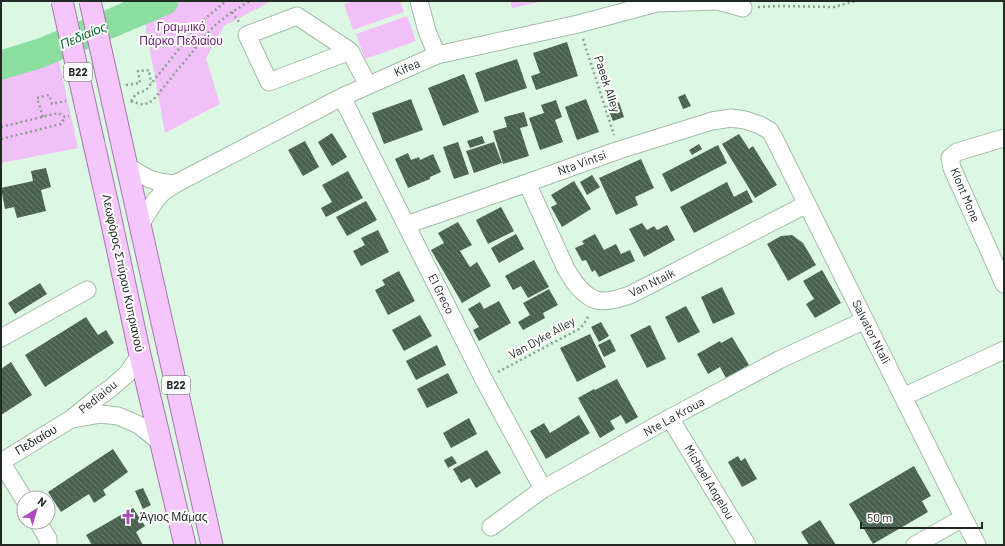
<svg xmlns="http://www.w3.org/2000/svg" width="1005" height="546" viewBox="0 0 1005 546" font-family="Barlow,sans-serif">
<defs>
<pattern id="building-back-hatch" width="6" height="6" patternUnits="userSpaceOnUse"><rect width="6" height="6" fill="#4a6250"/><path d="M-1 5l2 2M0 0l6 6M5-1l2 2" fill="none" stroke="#66796b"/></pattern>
</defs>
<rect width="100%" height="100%" fill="#ddf8e2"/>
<path fill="#f2c0f8" d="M 141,1 L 272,1 L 224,26 L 206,58 L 220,104 L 165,133 Z
M 354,1 L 400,1 L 404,12 L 353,30 L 344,4 Z
M 510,1 L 544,1 L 512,8 Z
M 407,16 L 416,41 L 365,59 L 356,34 Z
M 59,61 L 78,148 L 1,163 L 1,66 Z"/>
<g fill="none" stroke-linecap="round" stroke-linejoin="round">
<path stroke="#8bdea0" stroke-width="29" d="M 1,65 L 41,53 L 164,1"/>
</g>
<path fill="url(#building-back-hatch)" d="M 567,42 L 578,76 L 536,90 L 531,76 L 540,73 L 533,53 Z
M 517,59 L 527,88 L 485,102 L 475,73 Z
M 464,74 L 479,112 L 443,126 L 428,88 Z
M 685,94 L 691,106 L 683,109 L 678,97 Z
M 411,99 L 423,130 L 384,144 L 372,113 Z
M 586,99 L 599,132 L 577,140 L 565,107 Z
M 556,100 L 562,117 L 555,120 L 563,142 L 540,150 L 529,118 L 544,113 L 541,105 Z
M 619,102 L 624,117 L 613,121 L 607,106 Z
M 524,112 L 528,126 L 520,128 L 529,156 L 503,164 L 493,131 L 507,127 L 504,117 Z
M 332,133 L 347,157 L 332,166 L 318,142 Z
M 739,134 L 749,149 L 753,146 L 777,185 L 755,198 L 722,144 Z
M 482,136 L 485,143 L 470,148 L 467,141 Z
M 305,141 L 319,167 L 303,176 L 288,150 Z
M 458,142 L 469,174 L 454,179 L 443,147 Z
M 494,142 L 502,163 L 474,173 L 466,151 Z
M 699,144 L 702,149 L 692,155 L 689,150 Z
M 718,145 L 727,163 L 671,192 L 662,174 Z
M 408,153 L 411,160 L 419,157 L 420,160 L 433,154 L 441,172 L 430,177 L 430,179 L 408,188 L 395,159 Z
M 641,159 L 654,188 L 635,197 L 638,205 L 616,215 L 599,178 Z
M 46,168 L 51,187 L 41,190 L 46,211 L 17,218 L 14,207 L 5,209 L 1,188 L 33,181 L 31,171 Z
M 348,171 L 363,198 L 326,217 L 321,208 L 332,202 L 322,185 Z
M 592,175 L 600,187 L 587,195 L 580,182 Z
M 574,181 L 591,209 L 562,227 L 551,207 L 557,204 L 551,195 Z
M 727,182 L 734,197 L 747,190 L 753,202 L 694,233 L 680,207 Z
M 366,201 L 377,220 L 347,236 L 336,217 Z
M 501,207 L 514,231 L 488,244 L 476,220 Z
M 458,222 L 472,245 L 460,251 L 470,267 L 477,262 L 491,286 L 462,303 L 431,250 L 444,243 L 438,233 Z
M 642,223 L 647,230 L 654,226 L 657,230 L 667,225 L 675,240 L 644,257 L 629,229 Z
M 378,230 L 389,252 L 361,266 L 353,251 L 365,245 L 361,238 Z
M 516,234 L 524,249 L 499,263 L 491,248 Z
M 595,234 L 604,250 L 616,244 L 621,254 L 630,250 L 635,261 L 599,277 L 595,270 L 592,272 L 586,260 L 582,261 L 575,248 L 584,244 L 582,241 Z
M 792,235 L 803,243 L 816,265 L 788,281 L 767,244 L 781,236 Z
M 534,260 L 549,287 L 528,298 L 521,286 L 513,290 L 505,276 Z
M 822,270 L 841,303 L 815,318 L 806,304 L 814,299 L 803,281 Z
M 399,271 L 415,301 L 388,315 L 375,290 L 385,285 L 382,280 Z
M 40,283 L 47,294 L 15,314 L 8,303 Z
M 722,287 L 735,314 L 713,324 L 701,297 Z
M 549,289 L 558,305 L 543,313 L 545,318 L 523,330 L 518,322 L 530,315 L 523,303 Z
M 499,301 L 511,323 L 479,341 L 473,330 L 479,327 L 468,309 L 480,302 L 484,309 Z
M 686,306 L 700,332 L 678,343 L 665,317 Z
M 420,315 L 432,336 L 404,351 L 392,330 Z
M 86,317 L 98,335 L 106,330 L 114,343 L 45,387 L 25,355 Z
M 601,322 L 609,336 L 599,342 L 591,327 Z
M 650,325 L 666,359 L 647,368 L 630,335 Z
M 590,334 L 606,367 L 577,382 L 560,348 Z
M 732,337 L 749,365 L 726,378 L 720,367 L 708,374 L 697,354 L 720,341 L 721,343 Z
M 610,339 L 616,351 L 604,357 L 598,345 Z
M 437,345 L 446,365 L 416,380 L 406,361 Z
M 11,362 L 32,395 L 1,415 L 1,369 Z
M 448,373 L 458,393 L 427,408 L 417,389 Z
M 617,379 L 638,417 L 626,424 L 621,415 L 610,421 L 615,429 L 600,438 L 578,398 L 594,389 L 595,390 Z
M 579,415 L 590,433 L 546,459 L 530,431 L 544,423 L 550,433 Z
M 469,418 L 477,434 L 451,448 L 443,433 Z
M 113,449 L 128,472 L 103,490 L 106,495 L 94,503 L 89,494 L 61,512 L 48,492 Z
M 487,450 L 501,473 L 476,488 L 470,478 L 461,483 L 453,469 Z
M 452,456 L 457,463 L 448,468 L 444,460 Z
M 738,456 L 741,461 L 745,458 L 757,479 L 742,487 L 728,462 Z
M 914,466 L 931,496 L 922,501 L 928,512 L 873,544 L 849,504 Z
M 143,488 L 151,505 L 143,509 L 135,491 Z
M 133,508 L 145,526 L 136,532 L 143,545 L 92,545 L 86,535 Z
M 820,520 L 836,545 L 809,545 L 801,532 Z"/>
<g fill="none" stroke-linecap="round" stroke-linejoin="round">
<defs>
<path id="minor" d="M 419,1 L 427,31 L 437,55
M 350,51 L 269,82 L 247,35 L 297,16 L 350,51 L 368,85
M 342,97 L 484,380 L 543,489
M 1004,138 L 957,152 L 950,158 L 952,168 L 1004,284
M 127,166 C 146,178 152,182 175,184
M 527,183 L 566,269 C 573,281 582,295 596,300 C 605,303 621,298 630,295 L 807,204
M 140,225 L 155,201 L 162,193 L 175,184 L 342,97 L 437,55 L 578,24 L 657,3 L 718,1 L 743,8
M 406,225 L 527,183 L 619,150 L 712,121 L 731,118 L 745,120 L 760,125 L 770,131 L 774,138 L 977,545
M 1,338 L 87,290
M 903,397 L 1004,350
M 670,418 L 747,545
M 73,419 L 101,414 L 118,416 L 139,425 L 160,442
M 24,499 L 1,462 L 71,419 L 97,398 L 111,388 L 120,380 L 127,374 L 140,355
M 38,522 L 48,539 L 48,545
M 491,527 L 543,489 L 670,418 L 779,360 L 865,320
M 915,545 L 963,518"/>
<path id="major" d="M 121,140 L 212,545
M 94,144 L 109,210 L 140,355 L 185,545"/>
</defs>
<use href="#minor" stroke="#a2bca7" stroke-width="19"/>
<use href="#major" stroke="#a577ae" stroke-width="23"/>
<path stroke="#8c9f8f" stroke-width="2.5" stroke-dasharray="2 3" stroke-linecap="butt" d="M 758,7 L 778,6 L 834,7 L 856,1
M 232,12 L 239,22
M 583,39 L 614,135
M 126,85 L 140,83 L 138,71 L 149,70 L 151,83
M 131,101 L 136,94 L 146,90 L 192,33 L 207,17 L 226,1
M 131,101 C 141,105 146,106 154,99 L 206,35 L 215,25 L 232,12 L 250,1
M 43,117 L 37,98 L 49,95 L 52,104 L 66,101
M 1,127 L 58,113 L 65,117 L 69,116
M 1,139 L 61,124 L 65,117
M 498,372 L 579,329 L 584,324 L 589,315"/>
<use href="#minor" stroke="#fff" stroke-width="17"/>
<use href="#major" stroke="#f4c6fb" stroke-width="21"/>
<defs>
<path id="major-bridge" d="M 62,1 L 94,144
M 90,1 L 121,140"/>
</defs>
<use href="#major-bridge" stroke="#a577ae" stroke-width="23" stroke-linecap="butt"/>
<use href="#major-bridge" stroke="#f4c6fb" stroke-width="21"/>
</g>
<defs>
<symbol id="church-bare" viewBox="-9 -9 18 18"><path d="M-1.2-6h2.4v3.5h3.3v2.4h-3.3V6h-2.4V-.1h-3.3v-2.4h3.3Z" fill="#aa4db8" stroke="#fff" stroke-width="2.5" paint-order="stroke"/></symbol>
</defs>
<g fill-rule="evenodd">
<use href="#church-bare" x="117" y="506" width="22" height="22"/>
</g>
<g text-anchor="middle" stroke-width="4" stroke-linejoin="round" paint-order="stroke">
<g fill="#fff" stroke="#636a64" stroke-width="1">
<rect x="64" y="63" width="28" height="18" rx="3"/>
<rect x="162" y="376" width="28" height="18" rx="3"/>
</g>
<g font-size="11" font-weight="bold" fill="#202a22">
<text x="78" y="76">B22</text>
<text x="176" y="389">B22</text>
</g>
<g font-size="12" fill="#671d71" stroke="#fff">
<text x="181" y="31">Γραμμικό<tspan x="181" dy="14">Πάρκο Πεδιαίου</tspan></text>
</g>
<g font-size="12" fill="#202a22" stroke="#fff">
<text transform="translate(407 68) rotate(-24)" y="4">Kifea</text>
<text transform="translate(607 84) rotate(72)" y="4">Paeek Alley</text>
<text transform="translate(582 163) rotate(-20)" y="4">Nta Vintsi</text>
<text transform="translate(965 195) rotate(67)" y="4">Klont Mone</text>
<text transform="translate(123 273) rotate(78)" y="4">Λεωφόρος Σπύρου Κυπριανού</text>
<text transform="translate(652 283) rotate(-26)" y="4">Van Ntaik</text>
<text transform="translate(441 294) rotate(63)" y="4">El Greco</text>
<text transform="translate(871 332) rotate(63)" y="4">Salvator Ntali</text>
<text transform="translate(542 338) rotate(-29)" y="4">Van Dyke Alley</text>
<text transform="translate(98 397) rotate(-39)" y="4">Pediaiou</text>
<text transform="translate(674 417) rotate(-29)" y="4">Nte La Kroua</text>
<text transform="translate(36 440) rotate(-31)" y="4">Πεδιαίου</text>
<text transform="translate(709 482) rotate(59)" y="4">Michael Angelou</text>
</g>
<g font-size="12" fill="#202a22" stroke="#fff" text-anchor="start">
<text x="140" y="521">Άγιος Μάμας</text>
</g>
<g font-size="13" font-style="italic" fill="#066932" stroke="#fff">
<text transform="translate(83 35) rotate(-23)" y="5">Πεδιαίος</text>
</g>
</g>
<rect width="1005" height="546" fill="none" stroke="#202a22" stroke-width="4"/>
<g transform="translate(36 510) rotate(37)"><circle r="19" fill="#ffffff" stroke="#a6aaa7"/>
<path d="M0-3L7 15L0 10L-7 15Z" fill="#aa4db8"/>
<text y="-6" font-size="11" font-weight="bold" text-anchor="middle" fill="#202a22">N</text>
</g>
<path d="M861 522v6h121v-6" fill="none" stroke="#202a22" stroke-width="2"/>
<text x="867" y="522" font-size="12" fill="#202a22" stroke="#ffffff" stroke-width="3" paint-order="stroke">50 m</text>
</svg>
